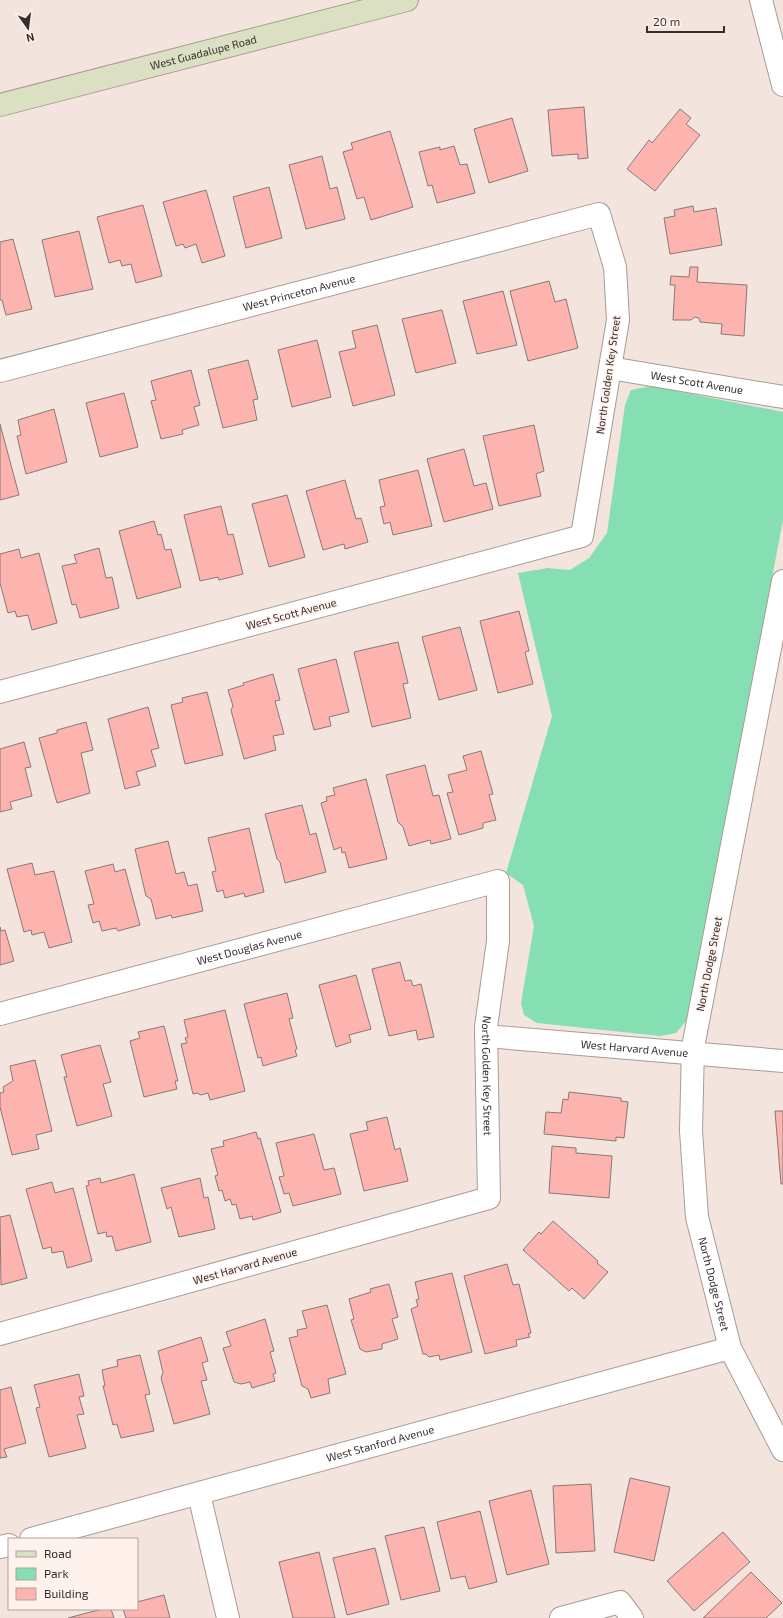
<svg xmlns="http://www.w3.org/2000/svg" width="783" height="1618" viewBox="0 0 783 1618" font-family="'Exo 2',sans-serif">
<rect width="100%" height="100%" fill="#f4e4de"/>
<path fill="#86dfb3" d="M 651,386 L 783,412 L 783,520 L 688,1019 L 676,1033 L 660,1036 L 537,1023 L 524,1015 L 521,1003 L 534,926 L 523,885 L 506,873 L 552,716 L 518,573 L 548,568 L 570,570 L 589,558 L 607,533 L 625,405 L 631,390 Z"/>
<path fill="#fdb4ae" stroke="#887978" d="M 584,107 L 588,158 L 578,159 L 578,154 L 552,156 L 548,110 Z
M 680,109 L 691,118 L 686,124 L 700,135 L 655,191 L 627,169 L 649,140 L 652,143 Z
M 512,118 L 528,171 L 489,183 L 474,129 Z
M 390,131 L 413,207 L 371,220 L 364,197 L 357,199 L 343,152 L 353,149 L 351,143 Z
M 454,146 L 460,165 L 467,164 L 475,193 L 437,203 L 432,185 L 428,186 L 419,152 L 440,147 L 440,150 Z
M 322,156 L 330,189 L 337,187 L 345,219 L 306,229 L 289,165 Z
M 269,187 L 282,238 L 246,248 L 233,197 Z
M 206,190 L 225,256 L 202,263 L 196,244 L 185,248 L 183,244 L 176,246 L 163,202 Z
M 143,205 L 162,276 L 136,283 L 131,264 L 122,266 L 120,260 L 109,263 L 97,217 Z
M 693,206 L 694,212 L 716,208 L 722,245 L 670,254 L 664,218 L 675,216 L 674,210 Z
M 79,231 L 93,289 L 55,297 L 42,240 Z
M 13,239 L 32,309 L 6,315 L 2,300 L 0,300 L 0,242 Z
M 690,267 L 698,267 L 697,282 L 747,285 L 744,336 L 721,334 L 722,324 L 700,322 L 699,318 L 695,317 L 691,320 L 673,320 L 675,285 L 670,285 L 671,276 L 689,277 Z
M 549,281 L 555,302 L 566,299 L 578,348 L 528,361 L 510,291 Z
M 503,291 L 517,345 L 477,354 L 463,301 Z
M 442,310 L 456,363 L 416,373 L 402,319 Z
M 377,325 L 395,395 L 353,406 L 339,352 L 356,348 L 352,331 Z
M 317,340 L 331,397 L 292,407 L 278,350 Z
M 248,360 L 258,399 L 253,400 L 257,420 L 223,428 L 208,370 Z
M 191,370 L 200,405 L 194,407 L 199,425 L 182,430 L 183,434 L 161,439 L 151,401 L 156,400 L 151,381 Z
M 124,393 L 138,447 L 100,457 L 86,403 Z
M 54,409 L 67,462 L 26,474 L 17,436 L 21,435 L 18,420 Z
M 0,424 L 19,495 L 0,500 Z
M 534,425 L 544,471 L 536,474 L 541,496 L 499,506 L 483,436 Z
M 464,449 L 474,486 L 486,483 L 493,509 L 444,522 L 427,459 Z
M 418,470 L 432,526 L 393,535 L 390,522 L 384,524 L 380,507 L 385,506 L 379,480 Z
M 345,480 L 356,519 L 361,518 L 368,542 L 345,549 L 344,544 L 323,550 L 306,491 Z
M 287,495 L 305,557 L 269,567 L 252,504 Z
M 221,506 L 228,535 L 233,534 L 243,574 L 219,580 L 218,577 L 200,581 L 184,515 Z
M 154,521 L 158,535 L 161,534 L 165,550 L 171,549 L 181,587 L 137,599 L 119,531 Z
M 99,548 L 106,578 L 112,577 L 119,608 L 80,618 L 76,604 L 72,605 L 62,566 L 77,563 L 74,555 Z
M 19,549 L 21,558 L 39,553 L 57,623 L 32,630 L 28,615 L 17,617 L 15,611 L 8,613 L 0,583 L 0,554 Z
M 519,611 L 529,651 L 525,652 L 533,684 L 498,693 L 480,621 Z
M 460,627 L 477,690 L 439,700 L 422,637 Z
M 398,642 L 408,683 L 403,684 L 411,718 L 372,727 L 354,652 Z
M 336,659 L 349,712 L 329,717 L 331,726 L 314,730 L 298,669 Z
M 273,674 L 280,700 L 275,701 L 284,734 L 273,736 L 276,750 L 244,759 L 231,710 L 233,706 L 228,690 L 244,685 L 243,683 Z
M 207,692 L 223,755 L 185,764 L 171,705 L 183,702 L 182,698 Z
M 148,707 L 159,748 L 151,750 L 156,766 L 136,772 L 140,785 L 125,789 L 108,719 Z
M 86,722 L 93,750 L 81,753 L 90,793 L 57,803 L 39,738 L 57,733 L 57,730 Z
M 24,742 L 31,767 L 25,768 L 32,796 L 10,802 L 12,809 L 0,812 L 0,749 Z
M 481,751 L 493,794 L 489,795 L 496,820 L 483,823 L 483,828 L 459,835 L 447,793 L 453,792 L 448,775 L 467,770 L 463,756 Z
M 425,765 L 433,796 L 439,795 L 451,839 L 431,844 L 430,840 L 409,846 L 403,827 L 398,822 L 386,775 Z
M 366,779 L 387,859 L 349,868 L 345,852 L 342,853 L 341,847 L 334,850 L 321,803 L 327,801 L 326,797 L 335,795 L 333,788 Z
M 302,805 L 310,835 L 316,833 L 326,872 L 285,883 L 280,862 L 277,859 L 265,814 Z
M 249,828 L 264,892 L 245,897 L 244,893 L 225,898 L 223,890 L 217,892 L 212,872 L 216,871 L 208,838 Z
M 168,841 L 176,874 L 184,872 L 188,886 L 197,884 L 203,911 L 172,918 L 171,915 L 156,919 L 151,899 L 146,896 L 135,849 Z
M 32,863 L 35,875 L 54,871 L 72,942 L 49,948 L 44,932 L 32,935 L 31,930 L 24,932 L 7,869 Z
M 113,864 L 115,872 L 125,869 L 140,925 L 118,931 L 116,928 L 102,931 L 99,921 L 93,923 L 88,905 L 94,904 L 85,871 Z
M 0,927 L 1,931 L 5,930 L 14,961 L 0,965 Z
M 400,962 L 405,981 L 411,980 L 413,986 L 421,984 L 434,1037 L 418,1040 L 416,1030 L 389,1036 L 372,969 Z
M 356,975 L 371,1029 L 349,1035 L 351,1042 L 336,1047 L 319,985 Z
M 287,993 L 293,1018 L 289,1019 L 297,1049 L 295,1050 L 297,1056 L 263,1066 L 261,1057 L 258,1058 L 244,1004 Z
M 225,1010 L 245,1091 L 210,1100 L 208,1093 L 201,1095 L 197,1093 L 193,1094 L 181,1044 L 187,1043 L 185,1038 L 188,1037 L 184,1020 Z
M 164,1026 L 178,1081 L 175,1081 L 177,1089 L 144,1097 L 130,1041 L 140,1038 L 138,1032 Z
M 100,1045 L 111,1082 L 103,1084 L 112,1116 L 77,1126 L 64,1077 L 67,1077 L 61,1055 Z
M 35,1060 L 52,1131 L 36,1135 L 39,1149 L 12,1155 L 0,1107 L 0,1093 L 4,1092 L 3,1087 L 13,1081 L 10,1066 Z
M 569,1092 L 621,1098 L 621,1101 L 628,1102 L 624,1138 L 616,1137 L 616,1141 L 544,1134 L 546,1112 L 561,1113 L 563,1099 L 568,1100 Z
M 775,1111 L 783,1111 L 783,1184 L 781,1184 Z
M 387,1117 L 395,1150 L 400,1148 L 408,1181 L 364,1191 L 350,1134 L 368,1130 L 366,1122 Z
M 256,1132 L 258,1139 L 260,1138 L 281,1212 L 253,1220 L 252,1216 L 240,1219 L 236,1204 L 232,1205 L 230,1199 L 225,1201 L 222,1190 L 219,1191 L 215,1176 L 218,1175 L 211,1149 L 224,1146 L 223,1141 Z
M 314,1134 L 324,1170 L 334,1168 L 341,1194 L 293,1206 L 289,1193 L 284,1194 L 279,1177 L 284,1176 L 276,1143 Z
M 552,1146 L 576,1148 L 576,1153 L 612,1156 L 609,1198 L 549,1193 Z
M 134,1174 L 151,1242 L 116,1251 L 112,1236 L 107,1237 L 106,1232 L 98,1234 L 86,1186 L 89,1185 L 88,1181 L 100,1178 L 101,1183 Z
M 200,1178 L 204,1198 L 208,1197 L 215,1229 L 179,1237 L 171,1207 L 167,1209 L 161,1188 Z
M 52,1182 L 55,1193 L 73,1188 L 92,1261 L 67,1268 L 63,1251 L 52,1253 L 51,1247 L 43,1249 L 26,1189 Z
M 10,1215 L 27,1278 L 1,1285 L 0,1217 Z
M 553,1221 L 598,1261 L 597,1263 L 608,1272 L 584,1299 L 572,1288 L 569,1291 L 523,1250 L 539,1232 L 541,1234 Z
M 507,1264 L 513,1285 L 519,1284 L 531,1333 L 528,1334 L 530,1337 L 516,1340 L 517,1346 L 485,1354 L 464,1276 Z
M 452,1273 L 472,1352 L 440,1360 L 439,1355 L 429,1357 L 426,1354 L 423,1354 L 411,1309 L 418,1306 L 416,1300 L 419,1299 L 415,1282 Z
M 389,1284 L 398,1317 L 392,1319 L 398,1339 L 382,1344 L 382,1349 L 366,1352 L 360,1349 L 351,1320 L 354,1319 L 349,1299 L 371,1292 L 370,1289 Z
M 327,1305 L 346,1374 L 328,1379 L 330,1393 L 311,1398 L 308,1389 L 302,1386 L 289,1338 L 298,1336 L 297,1330 L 307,1328 L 302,1311 Z
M 265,1319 L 274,1351 L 270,1352 L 276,1373 L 273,1374 L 275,1381 L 252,1388 L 250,1382 L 241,1384 L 234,1382 L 223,1348 L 231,1346 L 226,1332 Z
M 201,1337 L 208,1361 L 202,1363 L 207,1380 L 201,1381 L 210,1414 L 174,1424 L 161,1378 L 163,1373 L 158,1351 Z
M 140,1355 L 150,1394 L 145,1395 L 154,1431 L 121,1438 L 117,1424 L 113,1425 L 103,1386 L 105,1386 L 102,1370 L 118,1366 L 117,1360 Z
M 79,1374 L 84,1396 L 79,1397 L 84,1414 L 77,1415 L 86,1448 L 49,1457 L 36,1408 L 40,1407 L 34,1385 Z
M 11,1387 L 26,1443 L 4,1449 L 7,1457 L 0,1458 L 0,1390 Z
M 630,1478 L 670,1487 L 654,1561 L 614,1552 Z
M 591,1484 L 595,1551 L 556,1553 L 553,1486 Z
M 531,1490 L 549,1564 L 507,1575 L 489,1501 Z
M 480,1511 L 497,1582 L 469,1589 L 465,1576 L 451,1579 L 437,1522 Z
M 424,1527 L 440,1591 L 401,1600 L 385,1536 Z
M 723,1532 L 750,1562 L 694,1611 L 667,1581 Z
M 375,1548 L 389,1604 L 347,1615 L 333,1558 Z
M 319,1552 L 335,1618 L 293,1618 L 279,1562 Z
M 751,1572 L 782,1603 L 766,1618 L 703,1618 Z
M 164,1595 L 170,1618 L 126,1618 L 123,1609 L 137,1609 L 137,1602 Z
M 102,1609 L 111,1609 L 114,1618 L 68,1618 Z"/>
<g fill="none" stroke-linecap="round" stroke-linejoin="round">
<defs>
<g id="minor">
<path d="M 761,0 L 783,85"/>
<path id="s1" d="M 610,368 L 783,397"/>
<path id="s2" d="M 0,371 L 599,214 L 615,267 L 618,320 L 582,536 L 0,692"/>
<path id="s3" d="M 783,581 L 693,1047 L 691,1131 L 697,1217 L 730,1348 L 783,1450"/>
<path id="s4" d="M 0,1014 L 498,881 L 498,941 L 486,1027 L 489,1198 L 0,1334"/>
<path id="s5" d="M 486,1036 L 783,1061"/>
<path d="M 199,1494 L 228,1618"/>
<path id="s6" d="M 31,1539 L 730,1348"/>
<path d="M 0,1547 L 9,1545"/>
<path d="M 561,1618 L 620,1602 L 632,1618"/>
</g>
<g id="secondary">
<path id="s7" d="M 0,105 L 407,0"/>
</g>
</defs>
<use href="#minor" stroke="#a99b95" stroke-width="24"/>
<use href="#secondary" stroke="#a99b95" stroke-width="24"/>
<use href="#minor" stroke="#fff" stroke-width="22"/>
<use href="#secondary" stroke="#dae0c1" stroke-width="22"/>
</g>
<g text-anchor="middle" stroke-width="3" stroke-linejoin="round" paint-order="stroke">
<g font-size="11" fill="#352f2c" stroke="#fff2ed">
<text dy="4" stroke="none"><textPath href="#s7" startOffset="210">West Guadalupe Road</textPath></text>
<text dy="4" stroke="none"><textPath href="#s2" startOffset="309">West Princeton Avenue</textPath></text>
<text transform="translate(608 375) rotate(-82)" y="4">North Golden Key Street</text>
<text dy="4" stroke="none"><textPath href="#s1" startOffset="88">West Scott Avenue</textPath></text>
<text transform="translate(291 614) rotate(-15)" y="4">West Scott Avenue</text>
<text dy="4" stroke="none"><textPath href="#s4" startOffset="258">West Douglas Avenue</textPath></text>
<text transform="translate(709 964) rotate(-79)" y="4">North Dodge Street</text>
<text dy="4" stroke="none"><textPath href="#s5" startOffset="149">West Harvard Avenue</textPath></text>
<text dy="4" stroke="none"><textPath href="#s4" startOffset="711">North Golden Key Street</textPath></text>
<text transform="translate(245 1266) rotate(-16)" y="4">West Harvard Avenue</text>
<text dy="4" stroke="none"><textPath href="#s3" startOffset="714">North Dodge Street</textPath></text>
<text dy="4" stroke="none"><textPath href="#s6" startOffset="362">West Stanford Avenue</textPath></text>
</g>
</g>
<rect x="8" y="1538" width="130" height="72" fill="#fff2ed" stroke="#aea4a0"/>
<rect x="16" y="1551" width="20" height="6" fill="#dae0c1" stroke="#aea4a0"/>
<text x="44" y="1558" font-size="12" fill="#352f2c">Road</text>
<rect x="16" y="1568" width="20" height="12" fill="#86dfb3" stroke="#aea4a0"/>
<text x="44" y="1578" font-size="12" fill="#352f2c">Park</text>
<rect x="16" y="1588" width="20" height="12" fill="#fdb4ae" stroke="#aea4a0"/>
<text x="44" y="1598" font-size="12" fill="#352f2c">Building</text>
<g transform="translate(28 28) rotate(166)" stroke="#fff2ed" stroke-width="3" paint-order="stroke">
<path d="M0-3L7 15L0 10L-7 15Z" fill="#352f2c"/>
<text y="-6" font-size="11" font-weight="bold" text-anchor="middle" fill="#352f2c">N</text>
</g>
<path d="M647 26v6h77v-6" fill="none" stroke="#352f2c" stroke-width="2"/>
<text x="653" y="26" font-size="12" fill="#352f2c" stroke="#fff2ed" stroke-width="3" paint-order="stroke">20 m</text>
</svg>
